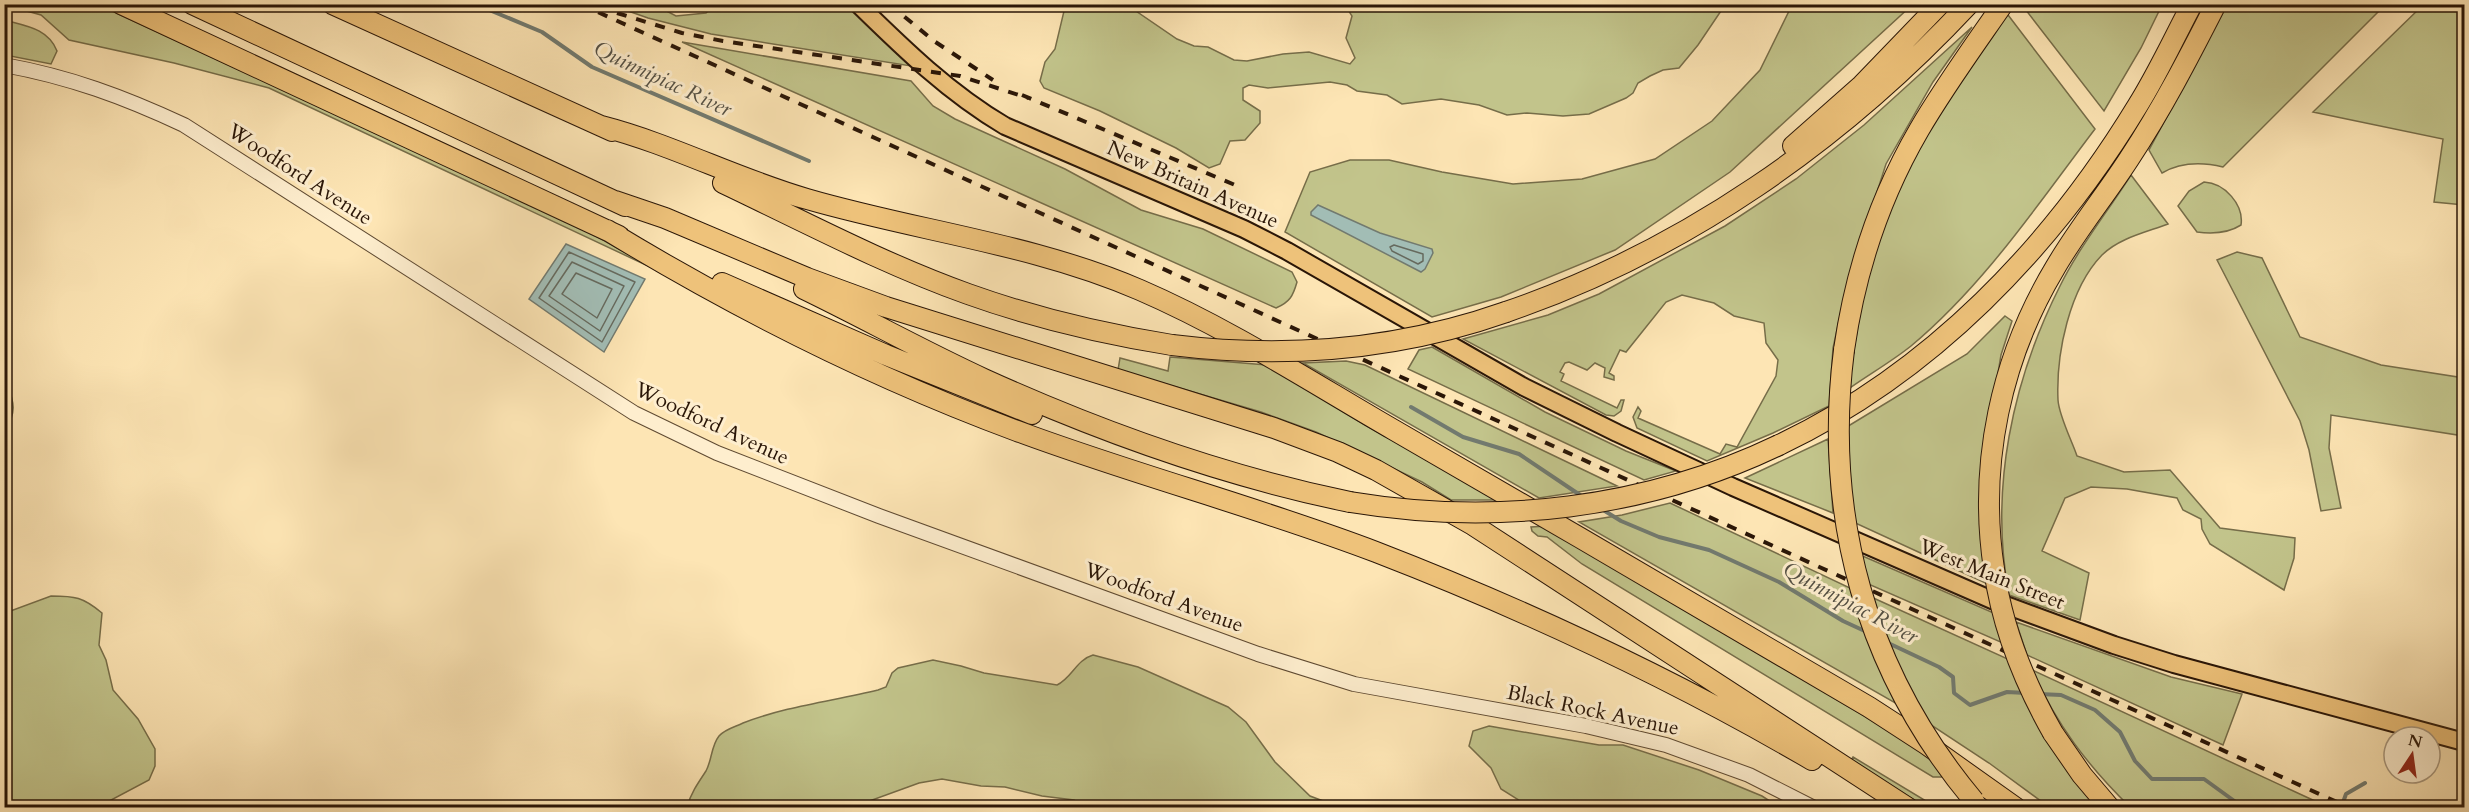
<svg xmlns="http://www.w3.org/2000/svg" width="2469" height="812" viewBox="0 0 2469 812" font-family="Cardo,serif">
<rect width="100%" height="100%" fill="#fde5b4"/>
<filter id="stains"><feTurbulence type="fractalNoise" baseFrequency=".00333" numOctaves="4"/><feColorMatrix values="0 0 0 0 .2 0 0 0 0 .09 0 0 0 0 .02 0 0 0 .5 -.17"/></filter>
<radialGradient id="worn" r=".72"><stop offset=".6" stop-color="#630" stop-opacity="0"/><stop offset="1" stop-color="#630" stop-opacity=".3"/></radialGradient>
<path fill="#c2c48b" stroke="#766d49" stroke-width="1.5" d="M 1070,4 L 1127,5 L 1177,39 L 1194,46 L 1208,47 L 1234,60 L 1247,61 L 1283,54 L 1309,52 L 1350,64 L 1355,58 L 1346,38 L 1352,16 L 1345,5 L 1725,5 L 1698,45 L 1679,68 L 1663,70 L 1650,76 L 1638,83 L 1633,93 L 1626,98 L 1589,114 L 1563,116 L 1527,113 L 1507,115 L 1479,105 L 1441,99 L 1402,104 L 1387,95 L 1357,91 L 1347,85 L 1330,82 L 1268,88 L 1249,85 L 1243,88 L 1243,100 L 1260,111 L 1260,123 L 1245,140 L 1230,141 L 1220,164 L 1209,168 L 1176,148 L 1100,111 L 1044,88 L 1040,81 L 1045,62 L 1055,49 L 1064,11 Z
M 5,5 L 99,5 L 572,223 L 663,273 L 269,88 L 174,63 L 69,40 L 41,15 Z
M 611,5 L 655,5 L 676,16 L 706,13 L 714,5 L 848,5 L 911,66 L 711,34 L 648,18 Z
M 1792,5 L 1912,5 L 1730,172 L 1615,250 L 1501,297 L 1432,317 L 1285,232 L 1310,172 L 1350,160 L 1389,160 L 1442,172 L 1513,184 L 1582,179 L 1655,159 L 1712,121 L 1760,70 Z
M 2022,5 L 2162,5 L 2141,48 L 2104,111 Z
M 2227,5 L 2385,5 L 2223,167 C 2202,162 2181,162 2162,173 L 2149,150 Z
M 2423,5 L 2464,5 L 2464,205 L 2434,202 L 2443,139 L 2313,112 Z
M 2005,11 L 2095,129 C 2038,204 1984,285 1911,346 C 1891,362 1868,375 1847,390 L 1866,279 L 1903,172 Z
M 4,20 C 25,26 48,28 57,51 L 51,64 L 5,55 Z
M 1972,27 L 1933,82 L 1886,164 L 1846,288 L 1833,348 L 1829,406 L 1773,433 L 1707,461 L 1637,428 L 1633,417 L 1638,407 L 1641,411 L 1638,418 L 1720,454 L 1726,444 L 1737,447 L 1776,376 L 1778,360 L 1766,343 L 1764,323 L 1734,316 L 1714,303 L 1682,295 L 1666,302 L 1626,352 L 1620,350 L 1609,373 L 1614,376 L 1614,380 L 1604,377 L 1605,368 L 1595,363 L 1587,370 L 1569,362 L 1565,363 L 1560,372 L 1564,374 L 1561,381 L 1617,408 L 1621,400 L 1624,400 L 1621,411 L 1614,416 L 1606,415 L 1463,339 L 1548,315 L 1599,294 L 1725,226 L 1796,179 L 1864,125 Z
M 682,42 L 911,81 L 933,106 L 955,119 L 1065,169 L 1141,210 L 1203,229 L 1292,272 L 1297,282 C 1293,296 1290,302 1276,308 Z
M 2131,175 L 2168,224 C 2147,232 2119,238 2102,255 C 2069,289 2056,354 2058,400 C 2059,416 2072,441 2077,456 L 2124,472 L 2170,470 L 2220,528 L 2295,538 L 2294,558 L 2284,590 L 2210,544 L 2202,529 L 2201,519 L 2183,510 L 2177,498 L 2127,489 L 2091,487 L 2065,498 L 2042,551 L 2089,573 L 2080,620 L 2009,595 C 1989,490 2012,381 2060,286 C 2078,249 2108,211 2131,175 Z
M 2204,182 C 2225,183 2244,205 2241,225 C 2227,234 2212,234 2197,232 L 2178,206 L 2189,191 Z
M 2237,252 L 2262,258 L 2300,337 L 2381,365 L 2464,378 L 2464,436 L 2331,415 L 2329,448 L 2341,508 L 2321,511 L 2309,450 L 2300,421 L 2217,260 Z
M 2005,316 L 2012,321 L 2001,355 L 1992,409 L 1990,585 L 1851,521 L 1845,428 L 1967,354 Z
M 1432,347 L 1545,412 L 1626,451 L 1676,471 L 1644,480 L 1408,369 L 1419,350 Z
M 1170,357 L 1267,365 L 1365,425 L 1501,500 L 1451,500 L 1422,482 L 1316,432 L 1261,412 L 1118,370 L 1120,358 L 1168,371 Z
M 1346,361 L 1365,365 L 1617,486 L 1539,498 L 1303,363 Z
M 5,383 L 7,383 C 14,402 17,413 5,430 Z
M 1828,439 L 1833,513 L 1745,478 Z
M 1670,503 L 1850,588 L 1871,649 L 1897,704 L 1579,522 L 1622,515 Z
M 1547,526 L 1926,753 L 1943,777 L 1933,777 L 1582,564 L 1547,537 L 1538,536 L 1532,531 L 1531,527 Z
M 1858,554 L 1996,614 L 2005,644 L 1866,583 Z
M 51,596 C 75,596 83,597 102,613 L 99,645 L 106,660 L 113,690 L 138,719 L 155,749 L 155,766 L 149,780 L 98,807 L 5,807 L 5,613 Z
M 1869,596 L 2010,660 L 2102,807 L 2049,807 L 1989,763 L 1925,721 L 1902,679 Z
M 2016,622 L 2171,677 L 2242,694 L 2223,745 L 2027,655 Z
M 1093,655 L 1138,667 L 1228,707 L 1246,722 L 1275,762 L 1310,796 L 1339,807 L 1085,807 L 1074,800 L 1042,796 L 1005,787 L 981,786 L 942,779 L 919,783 L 853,807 L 687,807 C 691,793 698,783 706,771 C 712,760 711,746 719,736 C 725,729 735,727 743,723 C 787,706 833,701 878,690 L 886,687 L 892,673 L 898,668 L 933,660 L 961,666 L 984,673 L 1057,685 C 1072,678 1076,660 1093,655 Z
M 2032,670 L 2328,807 L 2130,807 C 2087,765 2057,725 2032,670 Z
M 1489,726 L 1599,745 L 1623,745 L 1699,770 L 1762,796 L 1779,807 L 1530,807 L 1501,789 L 1491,768 L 1469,746 L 1473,731 Z
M 1853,757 L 1936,807 L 1925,807 L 1851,760 Z"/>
<path fill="#a2bdb5" stroke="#727a6f" stroke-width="1.5" d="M 1318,205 L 1380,233 L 1432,249 L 1433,253 L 1425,269 L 1421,272 L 1311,215 L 1311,212 Z
M 566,244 L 645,279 L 604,352 L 529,299 Z"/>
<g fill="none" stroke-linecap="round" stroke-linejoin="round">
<path stroke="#666a5e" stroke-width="1.5" d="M 1394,245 L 1423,254 L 1423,261 L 1418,264 L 1392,251 L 1390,247 Z
M 569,252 L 635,282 L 602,342 L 539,298 Z
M 572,262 L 624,286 L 600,331 L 549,296 Z
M 576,273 L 612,289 L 597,318 L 562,294 Z"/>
<path stroke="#727a6f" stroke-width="4" d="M 475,4 L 542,32 L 592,67 L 809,161
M 1411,407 L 1463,437 L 1519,454 L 1583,497
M 1600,508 L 1621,521 L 1659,537 L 1709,550 L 1779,582 L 1843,621 L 1869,633
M 1886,642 L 1939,667 L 1953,677 L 1954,693 L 1970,705 L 2007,692 L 2026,693
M 2039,694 L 2061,695 L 2095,710 L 2120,732 L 2135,761 L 2152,779 L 2204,779 L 2244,808
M 2341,808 L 2346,794 L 2365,783"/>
<defs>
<path id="tertiary" d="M 4,65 C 70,77 124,97 184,125 L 634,413 L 717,453 L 879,516 L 1258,654 L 1354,684 L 1586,726 L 1666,745 L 1749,775 L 1814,808"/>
<path id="primary" d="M 858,4 C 904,49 949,93 1005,126 L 1244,229 L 1287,251 L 1524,387 L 1617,433 L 1733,487 L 1992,600 L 2114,645 L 2174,664 L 2464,742"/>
<path id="motorway" d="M 121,4 L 619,236
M 192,4 L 625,206
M 332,4 L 612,131
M 601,126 C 671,144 737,179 807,199 C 917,231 1034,244 1140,290 C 1228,328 1311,382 1394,430 C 1553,521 1711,615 1869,707 L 1926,744 L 2016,808
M 1793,146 L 1862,85 L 1940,4
M 723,183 C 803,221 884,264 968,294 C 1035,318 1103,334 1172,345
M 615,201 L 665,218 L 807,278 L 886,307 L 1274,428 L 1338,452 L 1376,470 L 1473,525 L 1908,808
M 607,230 C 737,309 874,378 1017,431 C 1135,475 1258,507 1376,552 C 1526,610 1673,679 1812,760
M 722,283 L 886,355 L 1032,414
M 804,289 C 864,318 923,351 984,379 C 1101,432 1224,476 1350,502
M 1506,312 C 1684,251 1840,142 1969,4
M 1844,350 C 1855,273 1880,197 1919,130 C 1944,87 1974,46 2003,4
M 1779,445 C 1931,373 2051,248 2138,105 C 2158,73 2174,38 2192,4
M 1994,569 C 1978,464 2001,358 2055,268 C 2077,230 2105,196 2129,159 C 2162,109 2189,57 2216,4
M 2053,733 L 2082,775 L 2110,808"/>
</defs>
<use href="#tertiary" stroke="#5f4a32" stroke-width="16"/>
<use href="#primary" stroke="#2a1607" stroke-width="20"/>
<use href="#motorway" stroke="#2a1607" stroke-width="22"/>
<use href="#tertiary" stroke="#feeece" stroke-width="14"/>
<use href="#primary" stroke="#eec27a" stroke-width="16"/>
<use href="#motorway" stroke="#eec27a" stroke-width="20"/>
<path stroke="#2a1607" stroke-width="4" stroke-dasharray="10 10" stroke-linecap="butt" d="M 580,4 L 2350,808
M 889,4 L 934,41 L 993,80
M 617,13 L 682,33 L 723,41 L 960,76 L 1028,98
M 1022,95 L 1235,185"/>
<defs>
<path id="motorway-bridge" d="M 1172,345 C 1285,359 1398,350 1506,312
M 1844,350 C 1823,516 1866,672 1974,801
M 1350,502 C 1495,526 1646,509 1779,445
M 1994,569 C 2002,627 2024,682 2053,733"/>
</defs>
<use href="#motorway-bridge" stroke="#2a1607" stroke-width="22" stroke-linecap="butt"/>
<use href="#motorway-bridge" stroke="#eec27a" stroke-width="20"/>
</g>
<g text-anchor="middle" stroke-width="6" stroke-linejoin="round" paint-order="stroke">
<g font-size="21" fill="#2a1607" stroke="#feeece">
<text transform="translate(300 174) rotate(33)" y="7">Woodford Avenue</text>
<text transform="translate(1193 184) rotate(24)" y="7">New Britain Avenue</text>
<text transform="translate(712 423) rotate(25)" y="7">Woodford Avenue</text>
<text transform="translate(1992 574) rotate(22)" y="7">West Main Street</text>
<text transform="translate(1164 597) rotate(20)" y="7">Woodford Avenue</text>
<text transform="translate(1593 710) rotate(12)" y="7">Black Rock Avenue</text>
</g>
<g font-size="22" font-style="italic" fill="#545044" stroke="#feeece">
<text transform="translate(663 78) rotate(25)" y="8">Quinnipiac River</text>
<text transform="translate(1851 602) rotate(28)" y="8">Quinnipiac River</text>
</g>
</g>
<rect width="2469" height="812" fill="none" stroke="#fde5b4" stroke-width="24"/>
<rect x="6" y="6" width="2457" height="800" fill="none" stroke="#2a1607" stroke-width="3"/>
<rect x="12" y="12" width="2445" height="788" fill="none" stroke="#2a1607" stroke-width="1.5"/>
<g transform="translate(2412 755) rotate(13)"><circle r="28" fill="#feeece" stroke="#a9987e" stroke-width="1.5"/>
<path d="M0-4.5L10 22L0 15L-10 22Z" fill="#8f2418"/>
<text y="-9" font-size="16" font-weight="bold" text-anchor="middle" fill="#2a1607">N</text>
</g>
<rect width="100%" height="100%" filter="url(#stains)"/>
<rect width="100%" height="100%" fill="url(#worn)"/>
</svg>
